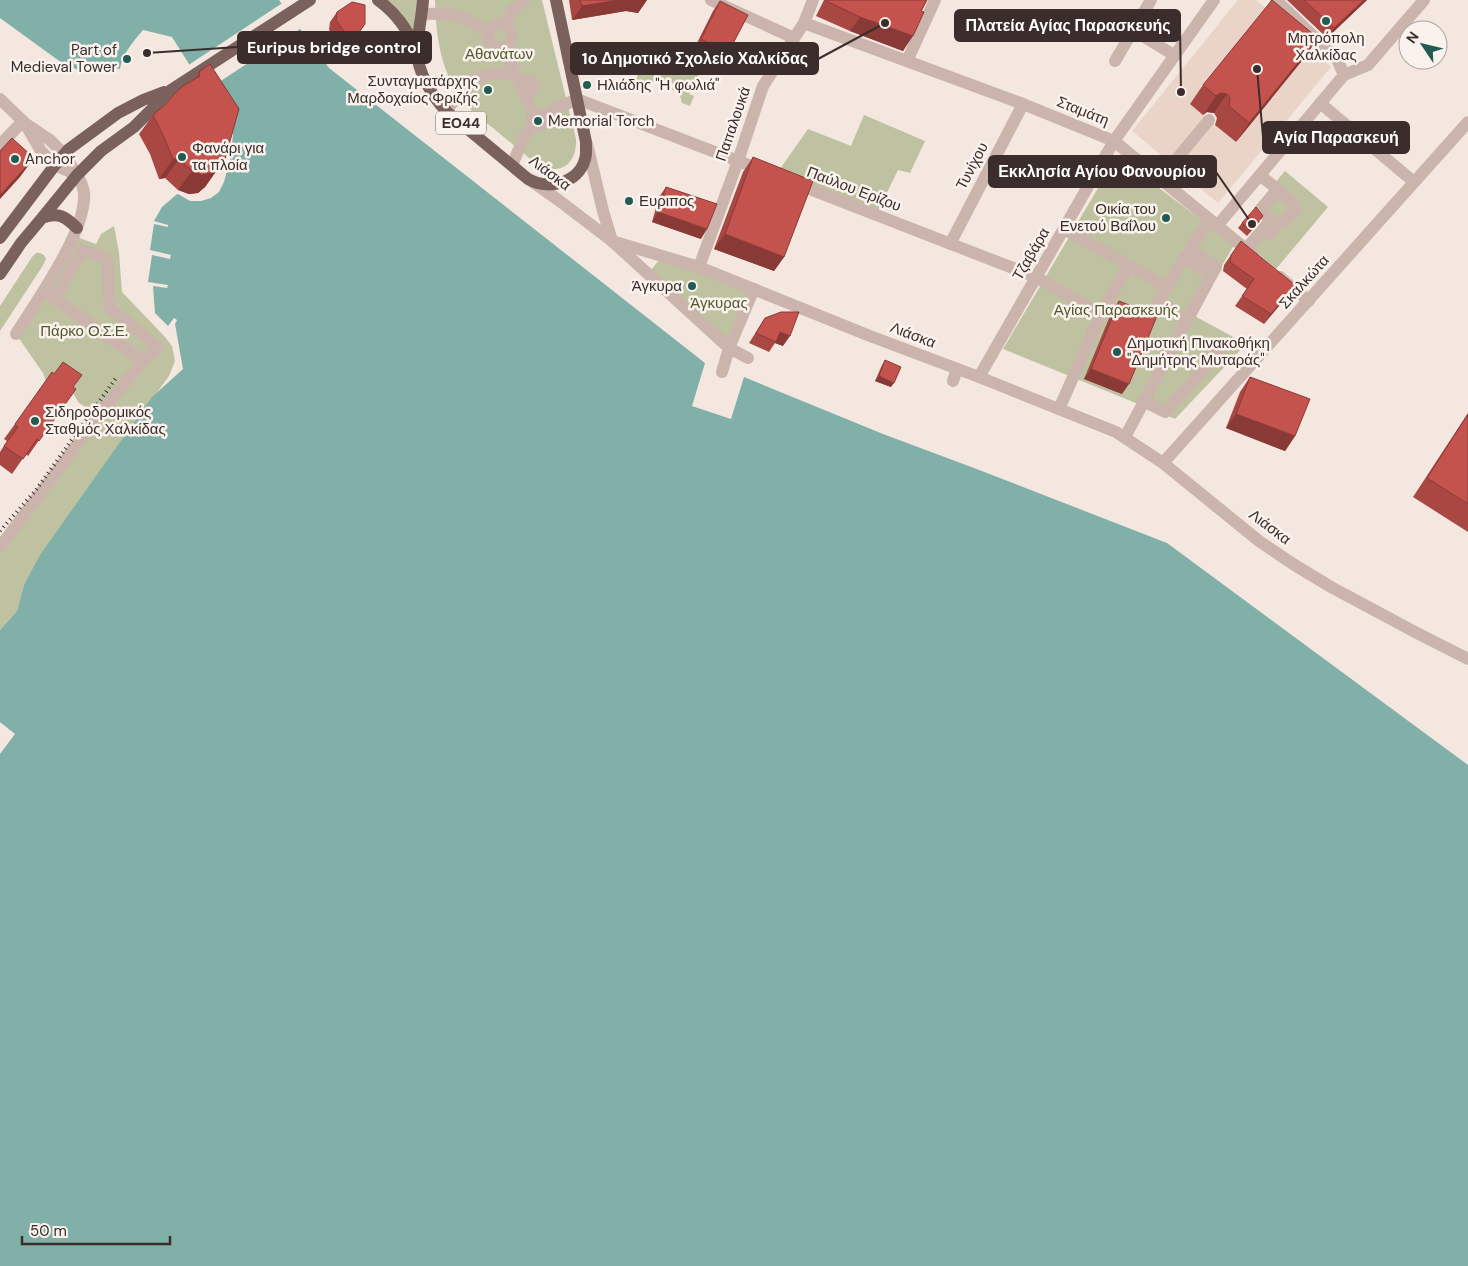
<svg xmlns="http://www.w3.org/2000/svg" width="1468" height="1266" viewBox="0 0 1468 1266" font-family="'DM Sans',sans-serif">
<rect width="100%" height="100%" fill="#f3e7e0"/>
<path fill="#bec2a0" d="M 378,0 L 423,0 L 417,50 Z
M 435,0 L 542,0 L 576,139 C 577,166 558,177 535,163 C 521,151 507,140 493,128 C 486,123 479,117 472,111 C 442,81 436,41 435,0 Z
M 667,45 L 715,59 L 713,63 L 704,63 L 689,94 L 694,96 L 690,106 L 682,103 L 679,92 L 672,90 L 674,84 L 655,77 L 651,86 L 636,80 L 645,51 L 661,58 Z
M 864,115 L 925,141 L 910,173 L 898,170 L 876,215 L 775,176 L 808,129 L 851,146 Z
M 1117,156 L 1234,245 L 1193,315 L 1246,344 L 1175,419 L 1003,349 Z
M 1285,171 L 1328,207 L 1276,269 L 1248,245 L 1269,220 L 1254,208 Z
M 114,226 L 119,253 L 122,292 L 165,337 L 172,346 L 175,361 L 169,376 L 131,428 L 24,585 L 17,611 L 0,630 L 0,551 L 101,416 L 79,403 L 71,390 L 46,381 L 43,373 L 16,334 L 74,236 L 96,244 L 101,234 Z
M 36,253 L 40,253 L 44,255 L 46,259 L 42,267 L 0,331 L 0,306 L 32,257 Z
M 663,255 L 754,289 L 729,348 L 648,274 Z"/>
<path fill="#ead4c8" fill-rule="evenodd" d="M 1238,0 L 1256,0 L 1331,67 L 1218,203 L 1132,131 ZM 1305,57 L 1236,142 L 1190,104 Z"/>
<path fill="#80b0a8" d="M 0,0 L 279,0 L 329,68 L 705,363 L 692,406 L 731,419 L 744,377 L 883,434 L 974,468 L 1167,543 L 1468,765 L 1468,1266 L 0,1266 L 0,754 L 15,734 L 0,722 L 0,630 L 17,611 L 24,585 L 40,555 L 152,397 L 183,369 L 175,324 L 177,320 L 174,318 L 168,326 L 155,313 L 153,286 L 167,288 L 168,285 L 148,282 L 152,255 L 170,259 L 171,255 L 150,250 L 154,224 L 168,227 L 168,225 L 154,221 L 162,207 L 176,195 L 178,194 L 190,201 L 201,201 L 211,198 L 219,192 L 224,182 L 231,155 L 233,134 L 172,37 L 143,30 C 133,42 122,54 120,69 L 115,68 L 104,68 L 81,71 L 62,63 L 0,18 Z"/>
<path fill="#f3e7e0" d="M 284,2 L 303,27 L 204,92 L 187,66 Z"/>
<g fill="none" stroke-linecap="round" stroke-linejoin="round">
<path stroke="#cbb4ac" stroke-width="12" d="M 711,0 L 794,38
M 422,14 C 452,13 464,14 488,33
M 804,23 L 813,0
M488 36a12 12 0 1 1 24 0a12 12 0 1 1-24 0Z
M 505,25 L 513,10 L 524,0
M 1133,30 L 1174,55
M 503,48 L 534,115
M 1115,61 L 1151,0
M522 86a6 6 0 1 1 12 0a6 6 0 1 1-12 0Z
M 446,111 C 467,84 478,68 515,75
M532 120a6 6 0 1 1 12 0a6 6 0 1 1-12 0Z
M 544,116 L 553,110 L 577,99
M 512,165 L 525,135 L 534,124
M 1160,179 L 1209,120
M 1278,190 L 1294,205
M 1064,229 L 1167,287
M 1268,235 L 1276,224 L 1285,221 L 1296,209
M 1246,249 L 1271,220 L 1260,210 L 1278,190 L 1260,175
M 1036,277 L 1101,314 L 1129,265
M 47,293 L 143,361
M 1187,321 L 1157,304 L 1185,257 L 1211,276 L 1216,267 L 1190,249 L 1210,220
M 722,372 L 729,348
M 1143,401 L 1165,412 L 1223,347
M 1059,409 L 1101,314
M 1125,437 L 1211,276
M 0,547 L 103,410 L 143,361 L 158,347 L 110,309 L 107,259 L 83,250 L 55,298"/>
<path stroke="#cbb4ac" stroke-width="12" d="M 1276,0 L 1337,59 L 1344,75
M 907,61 L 935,0
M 577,99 L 764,171
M 1320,103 L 1414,182
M 0,145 L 23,121
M 794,183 L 1036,277
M 1217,226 L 1344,75 L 1368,65 L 1424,0
M 612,241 L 729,348 L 748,358
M 950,244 L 1023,104
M 699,267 L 738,161 L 763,86 L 804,23 L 1023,104 L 1114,141 L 1253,255
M 1280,277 L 1309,301
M 16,334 C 37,300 87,231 84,193 C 83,186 81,181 77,175
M 729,348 L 754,289
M 979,377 L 1114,141 L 1214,0
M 953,381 L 957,369
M 1163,463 L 1468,122"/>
<path stroke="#cbb4ac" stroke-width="12" d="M 0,99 L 26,124 L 50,140 L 64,154 L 77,175
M 27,127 L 41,151 L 55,165 L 77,175
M 587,144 L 603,211 L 612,241
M 533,182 L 561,202 L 612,241 L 699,267 L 870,336 L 979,377 L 1116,432 L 1163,463 L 1259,541 L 1293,564 L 1331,587 L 1415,632 L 1468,659"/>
<path stroke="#7b615c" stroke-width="12" d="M 378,0 C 397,14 406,28 417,50
M 423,0 C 422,16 418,32 417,48 C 416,70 432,96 446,111 L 528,179 C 551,192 583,181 586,154 C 586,150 586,146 586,142 L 556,0
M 42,218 C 58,212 65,216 77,228
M 0,238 L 55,165 L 69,149 L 118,113 L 143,100 L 164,92
M 0,274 L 21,243 L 42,218 L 77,175 L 101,151 L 134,127 L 171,90 L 310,0"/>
<path stroke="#3a2d2b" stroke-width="4" stroke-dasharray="1 4" stroke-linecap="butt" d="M 0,531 L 36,490 L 116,378"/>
</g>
<path fill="#a94743" d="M 569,0 L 647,0 L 638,13 L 626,11 L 572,20 Z
M 824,0 L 927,0 L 903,51 L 850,31 L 816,16 Z
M 1287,0 L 1367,0 L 1327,38 Z
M 720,1 L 728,53 L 722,63 L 694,49 L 713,11 Z
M 337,12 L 365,24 L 350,45 L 344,43 L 341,47 L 329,30 L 330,22 Z
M 1305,57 L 1236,142 L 1215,125 L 1217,118 L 1214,113 L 1207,112 L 1203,115 L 1190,104 L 1203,85 Z
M 199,72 L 225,159 L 205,187 L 198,193 L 189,194 L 178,190 L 165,178 L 159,179 L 150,154 L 139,134 L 153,115 L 166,104 L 194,80 Z
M 753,157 L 784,257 L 774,271 L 714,249 L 743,172 Z
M 666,187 L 701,239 L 652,222 L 659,197 Z
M 1260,221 L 1247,236 L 1238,228 L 1242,223 Z
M 1231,255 L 1288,295 L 1264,324 L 1235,306 L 1247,289 L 1223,271 L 1224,265 Z
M 1119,301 L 1122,394 L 1084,379 L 1112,311 Z
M 765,318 L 783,346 L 775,343 L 769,352 L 749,343 Z
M 885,360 L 891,387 L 875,381 L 882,365 Z
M 1250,377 L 1295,436 L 1285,451 L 1226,428 L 1240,392 Z
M 73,387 L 65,403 L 28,456 L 26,454 L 12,474 L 0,465 L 0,452 L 7,441 L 4,439 L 15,424 Z
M 1468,413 L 1468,532 L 1413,497 Z"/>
<path fill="#893a37" d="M 619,0 L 647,0 L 638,13 L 626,11 L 572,20 L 582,6 Z
M 1364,0 L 1367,0 L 1327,38 L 1334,28 Z
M 860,17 L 913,36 L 903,51 L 850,31 Z
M 351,33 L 357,35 L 350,45 L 344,43 L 341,47 Z
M 1318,38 L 1305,57 L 1236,142 L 1249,123 Z
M 1220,93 L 1227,94 L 1214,113 L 1207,112 L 1203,115 L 1216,96 Z
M 34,158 L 20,177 L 0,199 L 0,195 Z
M 173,159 L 179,159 L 165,178 L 159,179 Z
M 219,167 L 205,187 L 198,193 L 189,194 L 178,190 L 192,171 Z
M 658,212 L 707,229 L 701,239 L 652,222 Z
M 725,234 L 784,257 L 774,271 L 714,249 Z
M 1295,285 L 1288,295 L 1264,324 L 1271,314 Z
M 780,332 L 790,336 L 783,346 L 775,343 Z
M 1091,369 L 1129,384 L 1122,394 L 1084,379 Z
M 879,376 L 894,383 L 891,387 L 875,381 Z
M 1236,414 L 1295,436 L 1285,451 L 1226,428 Z"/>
<path fill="#c4534e" stroke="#893a37" d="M 580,0 L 619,0 L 582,6 Z
M 826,0 L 927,0 L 921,11 L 924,12 L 913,36 L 860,17 L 826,1 Z
M 1272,0 L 1318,38 L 1249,123 L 1229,106 L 1230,98 L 1227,94 L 1220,93 L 1216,96 L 1203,85 Z
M 1304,0 L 1364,0 L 1334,28 Z
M 720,1 L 748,15 L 728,53 L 701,39 Z
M 352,2 L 365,5 L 365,24 L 357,35 L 351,33 L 348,37 L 336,20 L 337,12 Z
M 210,64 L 239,109 L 225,159 L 219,167 L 211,173 L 202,175 L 192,171 L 179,159 L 173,159 L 163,135 L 153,115 L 166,104 L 174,94 L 183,86 L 200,76 L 199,72 Z
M 12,138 L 34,158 L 0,195 L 0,151 Z
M 753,157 L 813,181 L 784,257 L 725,234 Z
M 666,187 L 717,204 L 707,229 L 658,212 Z
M 1256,207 L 1263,216 L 1250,231 L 1242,223 Z
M 1241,241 L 1295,285 L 1271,314 L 1242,296 L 1254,279 L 1230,262 L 1231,255 Z
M 1119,301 L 1157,316 L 1129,384 L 1091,369 Z
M 781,312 L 799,312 L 790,336 L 780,332 L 776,342 L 756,333 L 765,318 Z
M 885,360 L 901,367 L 894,383 L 879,376 Z
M 63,362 L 82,375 L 73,387 L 76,389 L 39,441 L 37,439 L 23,459 L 4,446 L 18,427 L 15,424 L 52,372 L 54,374 Z
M 1250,377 L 1310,399 L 1295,436 L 1236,414 Z
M 1468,414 L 1468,504 L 1427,478 Z"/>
<g fill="#215b53" stroke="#faf2ed" stroke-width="2">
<circle cx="1326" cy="21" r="5"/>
<circle cx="127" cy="59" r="5"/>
<circle cx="587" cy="85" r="5"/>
<circle cx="488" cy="90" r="5"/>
<circle cx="538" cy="121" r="5"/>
<circle cx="182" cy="157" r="5"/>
<circle cx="15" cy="159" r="5"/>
<circle cx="629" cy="201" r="5"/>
<circle cx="1166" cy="218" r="5"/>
<circle cx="692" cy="286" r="5"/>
<circle cx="1117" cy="352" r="5"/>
<circle cx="35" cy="421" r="5"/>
</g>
<g text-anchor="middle" stroke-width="5" stroke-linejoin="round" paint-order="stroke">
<rect fill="#faf2ed" stroke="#746865" stroke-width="1" x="436" y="111.5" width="50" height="23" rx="4"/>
<g font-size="14" font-weight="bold" fill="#3a2d2b">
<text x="461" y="128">ΕΟ44</text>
</g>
<g font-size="15" fill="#3a2d2b" stroke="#faf2ed" text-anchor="start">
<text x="1326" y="43" text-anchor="middle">Μητρόπολη<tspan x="1326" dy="17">Χαλκίδας</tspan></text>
<text x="117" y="55" text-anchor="end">Part of<tspan x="117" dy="17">Medieval Tower</tspan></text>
<text x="478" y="86" text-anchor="end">Συνταγματάρχης<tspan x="478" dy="17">Μαρδοχαίος Φριζής</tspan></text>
<text x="597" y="90">Ηλιάδης "Η φωλιά"</text>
<text x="548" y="126">Memorial Torch</text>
<text x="192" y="153">Φανάρι για<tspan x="192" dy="17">τα πλοία</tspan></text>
<text x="25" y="164">Anchor</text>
<text x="639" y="206">Ευριπος</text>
<text x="1156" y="214" text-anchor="end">Οικία του<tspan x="1156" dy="17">Ενετού Βαΐλου</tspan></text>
<text x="682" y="291" text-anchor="end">Άγκυρα</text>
<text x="1127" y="348">Δημοτική Πινακοθήκη<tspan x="1127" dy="17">"Δημήτρης Μυταράς"</tspan></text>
<text x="45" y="417">Σιδηροδρομικός<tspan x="45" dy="17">Σταθμός Χαλκίδας</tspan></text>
</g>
<g font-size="15" fill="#51582f" stroke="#faf2ed">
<text x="499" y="59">Αθανάτων</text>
<text x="719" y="308">Άγκυρας</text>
<text x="1116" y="315">Αγίας Παρασκευής</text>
<text x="84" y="336">Πάρκο Ο.Σ.Ε.</text>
</g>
<g font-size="15" fill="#3a2d2b" stroke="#faf2ed">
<text transform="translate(1083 111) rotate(22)" y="5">Σταμάτη</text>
<text transform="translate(733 124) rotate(-71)" y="5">Παπαλουκά</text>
<text transform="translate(972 166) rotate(-62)" y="5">Τυνίχου</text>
<text transform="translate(550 173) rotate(37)" y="5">Λιάσκα</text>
<text transform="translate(854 189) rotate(21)" y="5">Παύλου Ερίζου</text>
<text transform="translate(1031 254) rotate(-60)" y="5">Τζαβάρα</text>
<text transform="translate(1304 282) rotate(-48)" y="5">Σκαλκώτα</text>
<text transform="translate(913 335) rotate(21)" y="5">Λιάσκα</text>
<text transform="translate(1270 527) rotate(37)" y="5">Λιάσκα</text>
</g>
</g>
<path fill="none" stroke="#3a2d2b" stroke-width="2" d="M1181 92L1180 26M147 53L238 47M885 23L818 59M1257 69L1263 137M1252 224L1216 172"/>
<g fill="#3a2d2b" stroke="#faf2ed" stroke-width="2">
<circle cx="1181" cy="92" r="5"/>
<circle cx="147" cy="53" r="5"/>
<circle cx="885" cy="23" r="5"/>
<circle cx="1257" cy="69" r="5"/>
<circle cx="1252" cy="224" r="5"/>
</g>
<g fill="#3a2d2b" stroke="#3a2d2b" stroke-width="2">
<rect x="955" y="10" width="225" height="31" rx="5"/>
<rect x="238" y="32" width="193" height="31" rx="5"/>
<rect x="571" y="43" width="247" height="31" rx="5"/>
<rect x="1263" y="122" width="146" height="31" rx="5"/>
<rect x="989" y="156" width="227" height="31" rx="5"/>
</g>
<g font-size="16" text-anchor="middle" font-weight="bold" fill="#fff">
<text x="1068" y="31">Πλατεία Αγίας Παρασκευής</text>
<text x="334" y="53">Euripus bridge control</text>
<text x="695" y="64">1ο Δημοτικό Σχολείο Χαλκίδας</text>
<text x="1336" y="143">Αγία Παρασκευή</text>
<text x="1102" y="177">Εκκλησία Αγίου Φανουρίου</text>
</g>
<g transform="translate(1423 45) rotate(305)"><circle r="24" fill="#faf2ed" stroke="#ada39f"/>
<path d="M0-4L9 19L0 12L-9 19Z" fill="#215b53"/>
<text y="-8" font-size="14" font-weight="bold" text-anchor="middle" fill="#3a2d2b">N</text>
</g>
<path d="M22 1236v8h148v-8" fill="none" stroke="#3a2d2b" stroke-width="2.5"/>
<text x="30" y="1236" font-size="15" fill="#3a2d2b" stroke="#faf2ed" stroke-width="4" paint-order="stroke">50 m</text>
</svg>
